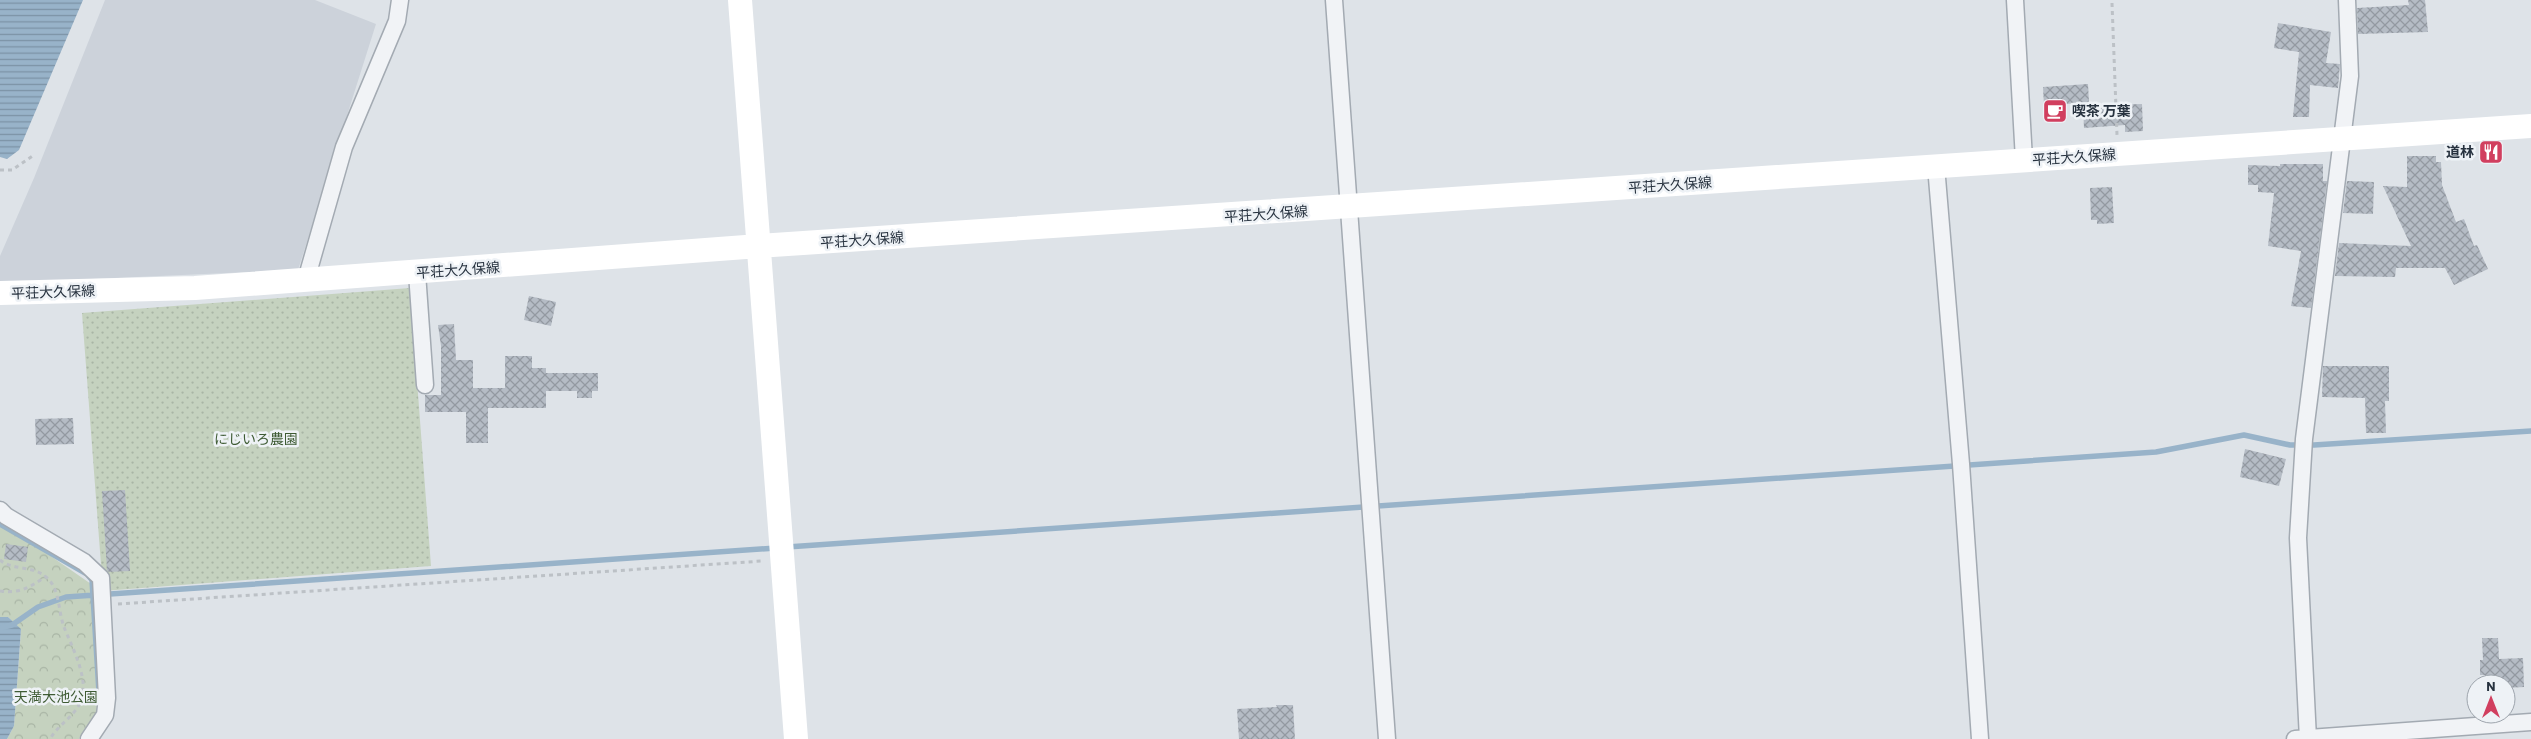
<svg xmlns="http://www.w3.org/2000/svg" width="2531" height="739" viewBox="0 0 2531 739" font-family="Barlow,'Noto Sans JP',sans-serif">
<defs>
<pattern id="park-crowns" width="20" height="18" patternUnits="userSpaceOnUse" patternTransform="scale(1.25)"><rect width="20" height="18" fill="#c5d2bf"/><path d="M2 6a3 3 0 1 1 6 0M12 15a3 3 0 1 1 6 0" fill="none" stroke="#a9b5a5"/></pattern>
<pattern id="garden-dots" width="8" height="8" patternUnits="userSpaceOnUse" patternTransform="scale(1.25)"><rect width="8" height="8" fill="#c5d2bf"/><path d="M2 2h.1M6 6h.1" fill="none" stroke="#a9b5a5" stroke-width="1.8" stroke-linecap="round"/></pattern>
<pattern id="water-rules" width="6" height="5" patternUnits="userSpaceOnUse" patternTransform="scale(1.25)"><rect width="6" height="5" fill="#98b3c9"/><path d="M0 2.5h6" fill="none" stroke="#7c92a5"/></pattern>
<pattern id="building-cross-hatch" width="8" height="8" patternUnits="userSpaceOnUse" patternTransform="scale(1.25)"><rect width="8" height="8" fill="#b5bcc5"/><path d="M0 0l8 8M0 8l8-8" fill="none" stroke="#9399a1"/></pattern>
</defs>
<rect width="100%" height="100%" fill="#dee3e8"/>
<path fill="#ccd2da" d="M 105,0 L 315,0 L 376,24 L 298,270 L 0,283 L 0,256 L 34,178 Z"/>
<path fill="url(#park-crowns)" d="M 0,521 L 94,586 L 97,712 L 79,739 L 7,739 L 14,726 L 21,630 L 8,617 L 0,617 Z"/>
<path fill="url(#garden-dots)" d="M 410,288 L 431,566 L 103,591 L 82,313 Z"/>
<path fill="url(#water-rules)" d="M 0,0 L 83,0 L 19,150 L 7,159 L 0,157 Z
M 0,617 L 8,617 L 21,629 L 14,726 L 7,739 L 0,739 Z"/>
<g fill="none" stroke-linecap="round" stroke-linejoin="round">
<path stroke="#98b3c9" stroke-width="5.5" d="M 0,524 L 87,574 L 92,580 L 99,692
M 787,547 L 2156,452 L 2244,435 L 2290,445 L 2314,445 L 2531,431
M 0,628 L 12,625 L 38,607 L 66,597 L 776,548"/>
</g>
<path fill="url(#building-cross-hatch)" d="M 2408,0 L 2425,0 L 2428,32 L 2358,34 L 2357,8 L 2409,5 Z
M 2278,23 L 2331,32 L 2326,63 L 2340,64 L 2338,88 L 2310,85 L 2309,117 L 2293,117 L 2299,52 L 2274,48 Z
M 2088,84 L 2089,102 L 2044,106 L 2043,87 Z
M 2142,104 L 2143,131 L 2125,132 L 2125,125 L 2084,128 L 2083,106 Z
M 2407,156 L 2436,156 L 2436,162 L 2441,162 L 2442,185 L 2456,222 L 2464,219 L 2474,246 L 2477,245 L 2488,269 L 2454,285 L 2445,268 L 2396,268 L 2395,277 L 2335,276 L 2339,243 L 2411,246 L 2383,186 L 2407,187 Z
M 2280,164 L 2323,164 L 2323,181 L 2327,181 L 2311,308 L 2291,306 L 2301,251 L 2268,246 L 2274,193 L 2258,192 L 2258,185 L 2248,185 L 2248,165 L 2280,166 Z
M 2347,181 L 2374,182 L 2373,214 L 2343,213 Z
M 2112,187 L 2114,223 L 2097,224 L 2097,220 L 2091,220 L 2090,188 Z
M 529,296 L 556,302 L 551,326 L 524,320 Z
M 454,324 L 456,360 L 473,360 L 473,388 L 505,388 L 505,356 L 532,356 L 532,368 L 546,368 L 546,373 L 598,373 L 598,391 L 592,391 L 592,398 L 577,398 L 577,391 L 546,391 L 546,408 L 488,408 L 488,443 L 466,443 L 466,412 L 425,412 L 425,395 L 441,395 L 441,346 L 438,325 Z
M 2323,366 L 2389,366 L 2389,401 L 2385,401 L 2386,433 L 2366,433 L 2365,398 L 2322,397 Z
M 73,418 L 74,444 L 36,445 L 35,419 Z
M 2245,449 L 2286,459 L 2279,486 L 2240,477 Z
M 125,490 L 130,571 L 109,572 L 107,570 L 102,491 Z
M 6,544 L 28,547 L 26,562 L 4,559 Z
M 2482,638 L 2498,638 L 2499,659 L 2523,658 L 2524,687 L 2506,688 L 2506,684 L 2485,684 L 2485,675 L 2480,675 L 2480,660 L 2483,660 Z
M 1276,705 L 1293,705 L 1295,739 L 1239,739 L 1237,709 L 1277,707 Z"/>
<g fill="none" stroke-linecap="round" stroke-linejoin="round">
<defs>
<path id="street" d="M 1334,0 L 1387,739
M 2015,0 L 2024,160
M 1936,166 L 1961,464 L 1980,739
M 417,273 L 425,385
M 306,280 L 344,147 L 397,21 L 400,0
M 0,510 L 6,516 L 84,562 L 101,578 L 107,698 L 105,715 L 89,739
M 2295,739 L 2531,722
M 2308,739 L 2298,538 L 2304,439 L 2350,76 L 2347,0"/>
</defs>
<use href="#street" stroke="#a3aab2" stroke-width="19"/>
<path stroke="#bcc1c6" stroke-width="3" stroke-dasharray="4 4" stroke-linecap="butt" d="M 2112,3 L 2117,135
M 0,170 L 12,170 L 34,155
M 0,560 C 13,571 33,565 46,577 C 60,588 58,611 64,627 C 71,645 88,676 82,697 C 78,715 59,723 50,739
M 0,591 C 19,594 31,587 46,576
M 118,604 L 762,561"/>
<use href="#street" stroke="#f1f3f6" stroke-width="16"/>
<path stroke="#fff" stroke-width="24" d="M 740,0 L 796,739
M 0,293 L 195,288 L 759,246 L 2531,126"/>
</g>
<defs>
<symbol id="cafe-square" viewBox="-11 -11 22 22"><rect x="-9" y="-9" width="18" height="18" rx="4" fill="#d13f5f" stroke="#eef2f6"/><path d="M-5.5-4.5H6V0H3Q3 3.5 0 3.5H-2.5Q-5.5 3.5-5.5 0ZM3-3.2v2h1.7v-2ZM-6 4.5H4V6H-6Z" fill="#fff"/></symbol>
<symbol id="restaurant-square" viewBox="-11 -11 22 22"><rect x="-9" y="-9" width="18" height="18" rx="4" fill="#d13f5f" stroke="#eef2f6"/><path d="M-5-6h1v4h1v-4h1v4h1v-4h1v5L-1.5 .5V6h-2V.5L-5-1ZM5-6V6H3V1.5H1.5Q1.5-4 5-6Z" fill="#fff"/></symbol>
</defs>
<g fill-rule="evenodd">
<use href="#cafe-square" x="2041" y="97" width="28" height="28"/>
<use href="#restaurant-square" x="2477" y="138" width="28" height="28"/>
</g>
<g text-anchor="middle" stroke-width="5" stroke-linejoin="round" paint-order="stroke">
<g font-size="14" font-weight="bold" fill="#27323f" stroke="#eef2f6" text-anchor="start">
<text x="2072" y="116">喫茶 万葉</text>
<text x="2474" y="157" text-anchor="end">道林</text>
</g>
<g font-size="14" fill="#27323f" stroke="#eef2f6">
<text transform="translate(2074 157) rotate(-4)" y="5">平荘大久保線</text>
<text transform="translate(1670 185) rotate(-4)" y="5">平荘大久保線</text>
<text transform="translate(1266 214) rotate(-4)" y="5">平荘大久保線</text>
<text transform="translate(862 240) rotate(-4)" y="5">平荘大久保線</text>
<text transform="translate(458 270) rotate(-4)" y="5">平荘大久保線</text>
<text transform="translate(53 292) rotate(-2)" y="5">平荘大久保線</text>
</g>
<g font-size="14" fill="#3e5b34" stroke="#eef2f6">
<text x="256" y="444">にじいろ農園</text>
<text x="56" y="702">天満大池公園</text>
</g>
</g>
<g transform="translate(2491 699)"><circle r="24" fill="#eef2f6" stroke="#9ea5ad"/>
<path d="M0-4L9 19L0 12L-9 19Z" fill="#d13f5f"/>
<text y="-8" font-size="14" font-weight="bold" text-anchor="middle" fill="#27323f">N</text>
</g>
</svg>
